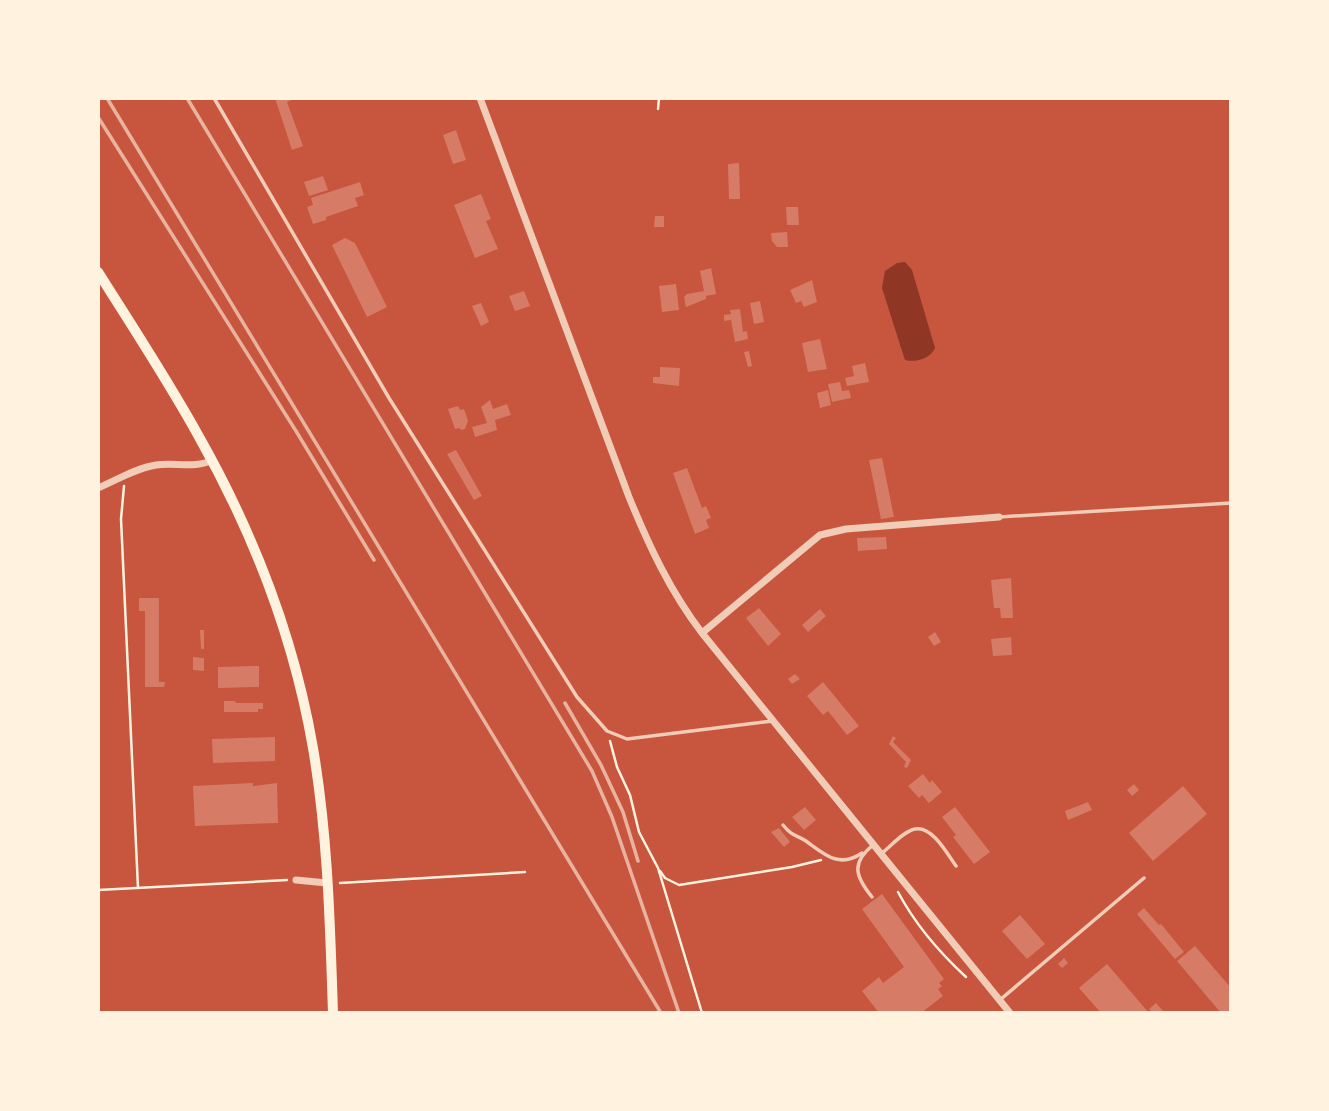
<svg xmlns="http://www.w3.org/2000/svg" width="1329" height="1111" viewBox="0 0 1329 1111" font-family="'Archivo Narrow',sans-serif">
<rect width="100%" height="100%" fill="#c8553d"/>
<path fill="#8f3625" d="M 905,262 L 912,270 L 935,348 C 931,358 916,363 905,360 L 903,354 L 882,288 L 885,271 L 897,263 Z"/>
<path fill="#d67c66" d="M 275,98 L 296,98 L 287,102 L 303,146 L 292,150 Z
M 456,130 L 466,160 L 453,164 L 443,135 Z
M 739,163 L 740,199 L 729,199 L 728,164 Z
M 323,176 L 328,190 L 309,196 L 304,182 Z
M 360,182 L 364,195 L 355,198 L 358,206 L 326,217 L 326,220 L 313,224 L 307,207 L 313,205 L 311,198 Z
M 481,194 L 491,219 L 486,221 L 498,249 L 475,258 L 454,205 Z
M 786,207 L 798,207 L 799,225 L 787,225 Z
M 655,216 L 664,216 L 664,227 L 654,227 Z
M 787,232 L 788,247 L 777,247 L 772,241 L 771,233 Z
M 345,238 L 355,243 L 387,307 L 367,317 L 332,245 Z
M 711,268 L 716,294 L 706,296 L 706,299 L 686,307 L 684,297 L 687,294 L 704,291 L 700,271 Z
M 812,280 L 817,302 L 804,307 L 801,301 L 796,303 L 790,290 Z
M 676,284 L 679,310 L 662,312 L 659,286 Z
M 524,291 L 530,306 L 515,311 L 509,296 Z
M 760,301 L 764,322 L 754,324 L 750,303 Z
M 481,303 L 489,322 L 481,326 L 472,306 Z
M 740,309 L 743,332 L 747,331 L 748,339 L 735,342 L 731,320 L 724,321 L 724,315 L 731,314 L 730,310 Z
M 820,339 L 827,369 L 808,372 L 802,343 Z
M 749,351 L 752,366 L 748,367 L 744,352 Z
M 865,363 L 869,382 L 847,386 L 845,378 L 854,376 L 852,366 Z
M 660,367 L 680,368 L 679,386 L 653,383 L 653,377 L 660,377 Z
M 840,382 L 842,391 L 849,390 L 851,398 L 832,402 L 828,384 Z
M 828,390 L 831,405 L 820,408 L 817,393 Z
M 490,400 L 493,409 L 507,404 L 511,415 L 495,420 L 497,430 L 475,437 L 472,427 L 487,423 L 481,407 Z
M 458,406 L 460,410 L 464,409 L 468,421 L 465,429 L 461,430 L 460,428 L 455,429 L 448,409 Z
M 456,450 L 482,496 L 474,500 L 447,454 Z
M 882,458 L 894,517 L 881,519 L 869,460 Z
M 687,468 L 702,508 L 706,506 L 711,518 L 706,520 L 709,528 L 695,534 L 673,473 Z
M 886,537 L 887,549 L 858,551 L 857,538 Z
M 1011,578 L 1013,618 L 1001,618 L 1000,608 L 994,608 L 991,580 Z
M 139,598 L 159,598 L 159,682 L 165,682 L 164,687 L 145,687 L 145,611 L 139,611 Z
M 759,608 L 781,634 L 768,646 L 746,618 Z
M 820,609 L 826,616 L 808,632 L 802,625 Z
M 200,630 L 204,630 L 204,649 L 201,649 Z
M 935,632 L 941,642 L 934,646 L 928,637 Z
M 1011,637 L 1012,655 L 993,656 L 991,639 Z
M 193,657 L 204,658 L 204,671 L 193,670 Z
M 259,666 L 259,687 L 218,688 L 218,667 Z
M 795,674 L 800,679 L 792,684 L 788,679 Z
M 823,682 L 859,726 L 847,735 L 828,711 L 823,715 L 807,696 Z
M 224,701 L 235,701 L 236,703 L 263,703 L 263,709 L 258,709 L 258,712 L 224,712 Z
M 893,736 L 896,738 L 893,742 L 911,760 L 907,768 L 904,767 L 906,762 L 889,744 Z
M 275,737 L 275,761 L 213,763 L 212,739 Z
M 923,774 L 930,783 L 932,780 L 942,792 L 929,803 L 922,795 L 919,798 L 908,786 Z
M 253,783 L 253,786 L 277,783 L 278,823 L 195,826 L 193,786 Z
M 1134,784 L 1139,790 L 1132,796 L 1127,790 Z
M 1183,786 L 1207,814 L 1153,861 L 1129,833 Z
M 1088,802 L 1092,810 L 1068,820 L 1065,811 Z
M 805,807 L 816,820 L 804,830 L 792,817 Z
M 955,807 L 990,852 L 974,864 L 953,837 L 956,835 L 942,817 Z
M 779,828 L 790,842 L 784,847 L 771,832 Z
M 882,894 L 944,979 L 939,983 L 942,986 L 938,989 L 943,996 L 921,1013 L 879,1013 L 862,991 L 879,977 L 883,983 L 904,967 L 862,909 Z
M 1144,908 L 1159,925 L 1161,924 L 1184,952 L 1175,959 L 1137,914 Z
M 1020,915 L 1045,944 L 1027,959 L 1002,931 Z
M 1195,946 L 1231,988 L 1231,1013 L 1221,1013 L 1177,961 Z
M 1064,958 L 1068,963 L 1062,968 L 1058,964 Z
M 1107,964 L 1149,1013 L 1101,1013 L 1079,988 Z
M 1156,1003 L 1165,1013 L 1153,1013 L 1149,1009 Z"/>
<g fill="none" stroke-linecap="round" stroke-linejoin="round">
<path stroke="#fff3e0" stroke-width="2.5" d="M 658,109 L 659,98
M 124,486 L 121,519 L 138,888
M 610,741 L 617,767 L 630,795 L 639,832 L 658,868 L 702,1013
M 660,871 L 665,878 L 679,885 L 792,867 L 821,860
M 340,883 L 525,872
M 98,890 L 287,880
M 898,892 C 915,924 940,953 966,977"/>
<path stroke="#f1ccb7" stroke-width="3.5" d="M 214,98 L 389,398 L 577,697 L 607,731 L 627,739 L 773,721
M 999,517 L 1231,503
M 783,825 C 793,837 795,834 806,841 C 824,854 839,869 862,853
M 882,853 C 891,846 904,831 915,829 C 932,825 948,855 956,866
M 872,897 C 855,876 851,863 873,845
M 1001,999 L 1144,878"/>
<path stroke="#f1ccb7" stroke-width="7" d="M 480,98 L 629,497 C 649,546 670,591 702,633 L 1010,1013
M 98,488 C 117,480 136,468 156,465 C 174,462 196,469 212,460
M 702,633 L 820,535 L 846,529 L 999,517
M 296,880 L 327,883"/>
<path stroke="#fff3e0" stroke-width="10" d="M 98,272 C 132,326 167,379 198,435 C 253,532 294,638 313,748 C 328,836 330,924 333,1013"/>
<path stroke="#e9b49f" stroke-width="3.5" d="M 107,98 L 661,1013
M 187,98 L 592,771 L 612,817 L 679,1013
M 98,117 L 296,431 L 374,560
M 565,703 L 601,765 L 623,812 L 638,861"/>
</g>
<rect width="1329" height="1111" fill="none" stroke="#fff3e0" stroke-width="200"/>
</svg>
